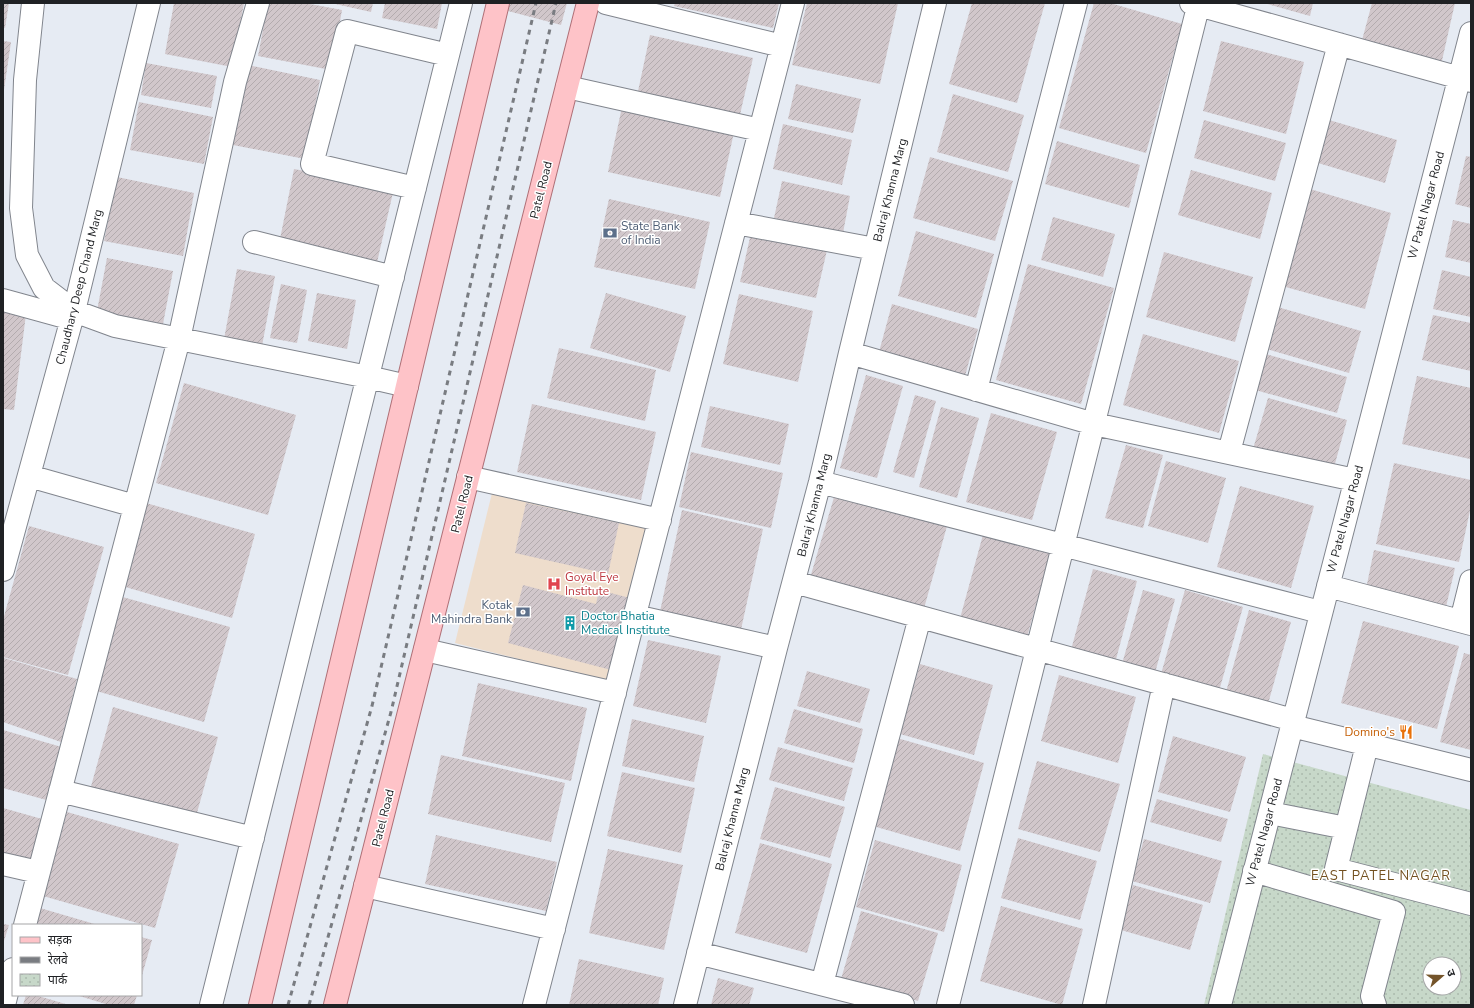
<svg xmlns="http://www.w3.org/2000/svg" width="1474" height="1008" viewBox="0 0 1474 1008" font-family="'Nunito Sans','Noto Sans Devanagari',sans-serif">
<defs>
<pattern id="park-dots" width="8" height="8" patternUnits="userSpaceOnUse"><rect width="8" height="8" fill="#c7d8c9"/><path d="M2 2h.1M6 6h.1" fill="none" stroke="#aab9ac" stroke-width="1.8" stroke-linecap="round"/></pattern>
<pattern id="building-hatch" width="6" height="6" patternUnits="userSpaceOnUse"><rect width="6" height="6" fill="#d1c7cb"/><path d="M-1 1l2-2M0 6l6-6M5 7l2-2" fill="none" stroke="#b3abae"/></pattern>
</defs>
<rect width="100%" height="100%" fill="#e6ebf3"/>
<path fill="#edc" d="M 494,485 L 653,525 L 615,683 L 455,643 Z"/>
<path fill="url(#park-dots)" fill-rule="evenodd" d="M 1263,754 L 1471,810 L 1471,1005 L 1204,1005 ZM 1430,964 L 1454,964 L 1454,988 L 1430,988 Z"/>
<path fill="url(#building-hatch)" d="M 3,3 L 9,3 L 5,28 L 3,27 Z
M 174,3 L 244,3 L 232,67 L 165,54 Z
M 268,3 L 305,3 L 342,10 L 331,70 L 258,56 Z
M 331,3 L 373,3 L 371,12 Z
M 385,3 L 442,3 L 437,29 L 382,18 Z
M 494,3 L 567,3 L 561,25 L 493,7 Z
M 675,3 L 779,3 L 773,28 L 674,6 Z
M 807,3 L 898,3 L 880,84 L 792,65 Z
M 972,3 L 1045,3 L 1017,103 L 949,84 Z
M 1094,3 L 1110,3 L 1182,24 L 1146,153 L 1059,128 Z
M 1264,3 L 1313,3 L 1310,16 Z
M 1372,3 L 1455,3 L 1441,65 L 1361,44 Z
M 650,35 L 753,58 L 739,119 L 637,96 Z
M 3,41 L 11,42 L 4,90 L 3,90 Z
M 1221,41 L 1304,62 L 1286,134 L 1203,111 Z
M 146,63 L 217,76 L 211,108 L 141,95 Z
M 248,65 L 320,80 L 305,159 L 233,145 Z
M 796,84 L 861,99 L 853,133 L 788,119 Z
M 953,94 L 1024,115 L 1008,172 L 937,152 Z
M 139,102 L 213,117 L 204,164 L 130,150 Z
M 622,107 L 734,132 L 720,197 L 608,172 Z
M 1204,120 L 1286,143 L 1275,181 L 1194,158 Z
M 1329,120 L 1397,140 L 1385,183 L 1318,163 Z
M 783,124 L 852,140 L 842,185 L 773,169 Z
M 1057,141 L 1140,165 L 1129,208 L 1045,184 Z
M 1466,156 L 1471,157 L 1471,208 L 1455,204 Z
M 930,157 L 1013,181 L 995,241 L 913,218 Z
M 294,169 L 394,188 L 376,267 L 279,244 Z
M 1191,170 L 1272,193 L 1260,239 L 1178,215 Z
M 117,177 L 194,193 L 183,256 L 104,241 Z
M 782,181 L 850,196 L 843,233 L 774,218 Z
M 1310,189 L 1391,213 L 1365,309 L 1282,286 Z
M 609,199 L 710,222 L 695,289 L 594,267 Z
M 1053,217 L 1115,234 L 1103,277 L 1041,260 Z
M 1453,220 L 1471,224 L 1471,263 L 1445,257 Z
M 916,231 L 994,254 L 976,318 L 898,296 Z
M 751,233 L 827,250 L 816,298 L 740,282 Z
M 1164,252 L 1253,277 L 1235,342 L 1146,317 Z
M 107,258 L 173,271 L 163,324 L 97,311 Z
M 1028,264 L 1114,288 L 1081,404 L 996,380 Z
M 237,269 L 275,276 L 262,346 L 224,339 Z
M 1442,270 L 1471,277 L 1471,317 L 1433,309 Z
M 281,284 L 307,290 L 297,343 L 270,338 Z
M 317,293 L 356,300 L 347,349 L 308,341 Z
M 606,293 L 686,316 L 670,372 L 590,348 Z
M 739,294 L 813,311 L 798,382 L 723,364 Z
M 892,304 L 978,329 L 965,376 L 879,352 Z
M 1274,306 L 1361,331 L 1349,373 L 1263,348 Z
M 3,311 L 26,314 L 14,410 L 3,409 Z
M 1433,315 L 1471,323 L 1471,371 L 1422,360 Z
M 1143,334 L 1239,361 L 1219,433 L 1123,405 Z
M 559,348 L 656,370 L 645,421 L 547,398 Z
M 1262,353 L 1347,377 L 1337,413 L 1252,389 Z
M 866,375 L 903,386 L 877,478 L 840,468 Z
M 1417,376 L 1471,388 L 1470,459 L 1402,444 Z
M 184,383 L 296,415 L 268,515 L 156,483 Z
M 915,395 L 936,401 L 914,478 L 893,472 Z
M 1268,398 L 1347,420 L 1333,471 L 1253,449 Z
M 532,404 L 656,432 L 641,500 L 517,472 Z
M 710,406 L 789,424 L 780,465 L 701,447 Z
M 941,407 L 979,418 L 957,498 L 919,487 Z
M 991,413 L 1057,432 L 1032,520 L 966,502 Z
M 1126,445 L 1163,455 L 1143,528 L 1105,518 Z
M 691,452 L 783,473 L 771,528 L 679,507 Z
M 1166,461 L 1226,478 L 1208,543 L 1148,526 Z
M 1394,463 L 1471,480 L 1471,506 L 1459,562 L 1376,544 Z
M 1240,486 L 1314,506 L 1291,588 L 1217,567 Z
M 835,494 L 947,526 L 923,612 L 810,578 Z
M 146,503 L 255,534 L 232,618 L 122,586 Z
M 526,503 L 619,523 L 608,574 L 515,553 Z
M 682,510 L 763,529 L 740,634 L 659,616 Z
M 29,526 L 104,547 L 68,675 L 3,657 L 3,620 Z
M 984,531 L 1051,550 L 1026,641 L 959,622 Z
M 1374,550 L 1455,568 L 1446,607 L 1366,589 Z
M 1093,569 L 1137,581 L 1115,663 L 1071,650 Z
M 523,585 L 596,604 L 599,590 L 634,599 L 615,671 L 508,643 Z
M 1143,590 L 1175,599 L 1155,673 L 1122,664 Z
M 1185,590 L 1243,607 L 1219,691 L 1161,674 Z
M 119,596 L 230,627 L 204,722 L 93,690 Z
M 1249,610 L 1291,622 L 1268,704 L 1226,692 Z
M 1363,621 L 1459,646 L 1437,729 L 1341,703 Z
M 648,640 L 721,656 L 706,723 L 633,706 Z
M 1464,653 L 1471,655 L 1471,750 L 1440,742 Z
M 4,658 L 77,679 L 61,742 L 3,722 Z
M 920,664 L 993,685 L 974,755 L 900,734 Z
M 807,671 L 870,689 L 860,723 L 797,706 Z
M 1059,675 L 1136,697 L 1118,763 L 1041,741 Z
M 478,683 L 587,708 L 571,781 L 462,756 Z
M 113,707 L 218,737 L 195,820 L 90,790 Z
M 794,709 L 863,729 L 854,763 L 784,743 Z
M 632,719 L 704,736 L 694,782 L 622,766 Z
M 3,730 L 65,748 L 50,801 L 3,788 Z
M 1173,736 L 1246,757 L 1230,812 L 1158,792 Z
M 897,738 L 984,763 L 960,851 L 873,826 Z
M 778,747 L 853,768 L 844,801 L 769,780 Z
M 441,755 L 565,783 L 551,842 L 428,814 Z
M 1037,761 L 1120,784 L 1100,852 L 1018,829 Z
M 622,772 L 695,788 L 681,853 L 607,836 Z
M 775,787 L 845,807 L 830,858 L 760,839 Z
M 1157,799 L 1228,819 L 1221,842 L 1150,822 Z
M 3,808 L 42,819 L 34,862 L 3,854 Z
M 67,812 L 179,844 L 155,928 L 43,896 Z
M 436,835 L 557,862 L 546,911 L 425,884 Z
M 1018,838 L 1097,861 L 1080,920 L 1001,898 Z
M 1144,839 L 1222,861 L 1210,903 L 1132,881 Z
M 875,840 L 962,865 L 944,932 L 856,907 Z
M 760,843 L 832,864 L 807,953 L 735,933 Z
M 608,849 L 683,865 L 664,950 L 589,933 Z
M 1133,885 L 1203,905 L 1190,950 L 1121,930 Z
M 1001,906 L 1083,929 L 1062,1005 L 980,981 Z
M 40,908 L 98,925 L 35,925 Z
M 861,911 L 938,933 L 918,1001 L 841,979 Z
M 3,924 L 9,925 L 3,944 Z
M 141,937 L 152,940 L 141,979 Z
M 579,959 L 664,978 L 658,1005 L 569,1005 Z
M 718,978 L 754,988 L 749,1005 L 711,1005 Z
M 26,995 L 35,995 L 69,1005 L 23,1005 Z
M 76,995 L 137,995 L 134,1005 L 109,1005 Z"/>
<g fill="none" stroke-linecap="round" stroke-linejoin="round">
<defs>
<path id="minor" d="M 33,3 L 25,80 L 21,208 L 27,255 L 44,288 L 74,311 L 115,326 L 368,377 L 407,386
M 606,3 L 782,46
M 1191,3 L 1471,81
M 567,87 L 760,130
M 415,188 L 312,164 L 347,31 L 448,55
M 736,223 L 875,249
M 254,242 L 393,277
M 3,300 L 72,319
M 850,353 L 1094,424 L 1355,480
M 976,390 L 1076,3
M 1229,452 L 1339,44
M 29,476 L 135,506
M 468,477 L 660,520
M 820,482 L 1320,612
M 3,570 L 74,311 L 149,3
M 794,582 L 1293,720
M 1328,586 L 1471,624
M 635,616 L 776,648
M 1461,621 L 1471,581
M 425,650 L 615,693
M 1292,726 L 1471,770
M 1367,745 L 1336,869 L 1471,904
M 60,791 L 253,838
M 1280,815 L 1346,828
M 3,864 L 38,872
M 1254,871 L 1394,912 L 1372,996 L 1375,1005
M 365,886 L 554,929
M 25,925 L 179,339 L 235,82 L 258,3
M 698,953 L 903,1005
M 822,984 L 920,617
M 4,1005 L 13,969
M 211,1005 L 461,3
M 534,1005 L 793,3
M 685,1005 L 776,648 L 820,482 L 850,353 L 935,3
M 948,1005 L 1199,3
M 1094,1005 L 1164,684
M 1220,1005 L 1471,33"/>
<path id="major" d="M 260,1005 L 498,3
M 335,1005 L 588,3"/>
</defs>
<use href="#minor" stroke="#81858d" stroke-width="24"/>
<use href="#major" stroke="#af7077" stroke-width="24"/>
<use href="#minor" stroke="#fff" stroke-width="22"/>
<use href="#major" stroke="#fec3c8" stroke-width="22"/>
<path stroke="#797c81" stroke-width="3" stroke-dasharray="5 5" stroke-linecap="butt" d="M 288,1005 L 372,706 L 536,3
M 309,1005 L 391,712 L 556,3"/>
</g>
<defs>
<symbol id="bank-bare" viewBox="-9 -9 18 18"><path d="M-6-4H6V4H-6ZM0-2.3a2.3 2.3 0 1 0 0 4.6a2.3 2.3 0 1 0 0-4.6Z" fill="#5c6f8a" stroke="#fff" stroke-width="2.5" paint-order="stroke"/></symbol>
<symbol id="hospital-bare" viewBox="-9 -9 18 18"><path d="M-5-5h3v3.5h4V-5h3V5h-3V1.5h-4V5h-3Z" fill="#e0444e" stroke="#fff" stroke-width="2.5" paint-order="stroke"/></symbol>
<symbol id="building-bare" viewBox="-9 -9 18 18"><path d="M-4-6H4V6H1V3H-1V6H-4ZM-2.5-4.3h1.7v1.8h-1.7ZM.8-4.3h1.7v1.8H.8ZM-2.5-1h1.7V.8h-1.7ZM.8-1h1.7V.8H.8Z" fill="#0f9aa8" stroke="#fff" stroke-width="2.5" paint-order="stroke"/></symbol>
<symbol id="restaurant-bare" viewBox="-9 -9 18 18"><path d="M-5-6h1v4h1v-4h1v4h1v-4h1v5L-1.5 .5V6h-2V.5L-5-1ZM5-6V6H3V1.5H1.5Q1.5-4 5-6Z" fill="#e8710a" stroke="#fff" stroke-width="2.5" paint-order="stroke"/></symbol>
</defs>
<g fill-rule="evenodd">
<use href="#bank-bare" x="600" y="223" width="20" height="20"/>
<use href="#hospital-bare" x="544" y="574" width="20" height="20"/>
<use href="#bank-bare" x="513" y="602" width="20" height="20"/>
<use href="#building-bare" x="560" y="613" width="20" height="20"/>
<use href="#restaurant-bare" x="1396" y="722" width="20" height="20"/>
</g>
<g text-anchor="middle" stroke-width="3" stroke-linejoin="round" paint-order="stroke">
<g font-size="12" fill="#1f2124" stroke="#fff">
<text transform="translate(541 190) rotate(-76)" y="4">Patel Road</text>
<text transform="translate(890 190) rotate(-76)" y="4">Balraj Khanna Marg</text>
<text transform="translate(1426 205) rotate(-75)" y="4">W Patel Nagar Road</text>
<text transform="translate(79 287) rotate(-76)" y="4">Chaudhary Deep Chand Marg</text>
<text transform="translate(462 504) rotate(-76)" y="4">Patel Road</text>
<text transform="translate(814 505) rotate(-76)" y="4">Balraj Khanna Marg</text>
<text transform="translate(1345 519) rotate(-75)" y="4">W Patel Nagar Road</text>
<text transform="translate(383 818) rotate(-76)" y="4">Patel Road</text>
<text transform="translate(732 819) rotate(-76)" y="4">Balraj Khanna Marg</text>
<text transform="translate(1264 832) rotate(-75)" y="4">W Patel Nagar Road</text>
</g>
<g font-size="12" fill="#4e5e75" stroke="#fff" text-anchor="start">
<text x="621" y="230">State Bank<tspan x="621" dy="14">of India</tspan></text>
<text x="512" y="609" text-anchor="end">Kotak<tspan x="512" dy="14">Mahindra Bank</tspan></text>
</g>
<g font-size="12" fill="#be3a42" stroke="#fff" text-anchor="start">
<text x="565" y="581">Goyal Eye<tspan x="565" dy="14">Institute</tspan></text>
</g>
<g font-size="12" fill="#0d838f" stroke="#fff" text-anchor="start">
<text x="581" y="620">Doctor Bhatia<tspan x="581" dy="14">Medical Institute</tspan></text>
</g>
<g font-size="12" fill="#c56008" stroke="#fff" text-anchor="end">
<text x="1395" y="736">Domino's</text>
</g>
<g font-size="13" letter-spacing="1" fill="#73501f" stroke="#fff">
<text x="1381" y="880">EAST PATEL NAGAR</text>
</g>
</g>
<rect width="1474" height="1008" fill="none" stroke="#1f2124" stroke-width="8"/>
<rect x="12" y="924" width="130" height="72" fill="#ffffff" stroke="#a5a6a7"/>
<rect x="20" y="937" width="20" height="6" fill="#fec3c8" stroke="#a5a6a7"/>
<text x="48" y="944" font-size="12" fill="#1f2124">सड़क</text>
<rect x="20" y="957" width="20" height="6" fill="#797c81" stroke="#a5a6a7"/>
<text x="48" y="964" font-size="12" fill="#1f2124">रेलवे</text>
<rect x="20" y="974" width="20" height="12" fill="url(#park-dots)" stroke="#a5a6a7"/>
<text x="48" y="984" font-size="12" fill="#1f2124">पार्क</text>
<g transform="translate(1442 976) rotate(70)"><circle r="19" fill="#ffffff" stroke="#a5a6a7"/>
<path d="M0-3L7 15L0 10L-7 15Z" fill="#74542a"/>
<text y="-6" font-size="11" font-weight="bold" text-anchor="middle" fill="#1f2124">उ</text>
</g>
</svg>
